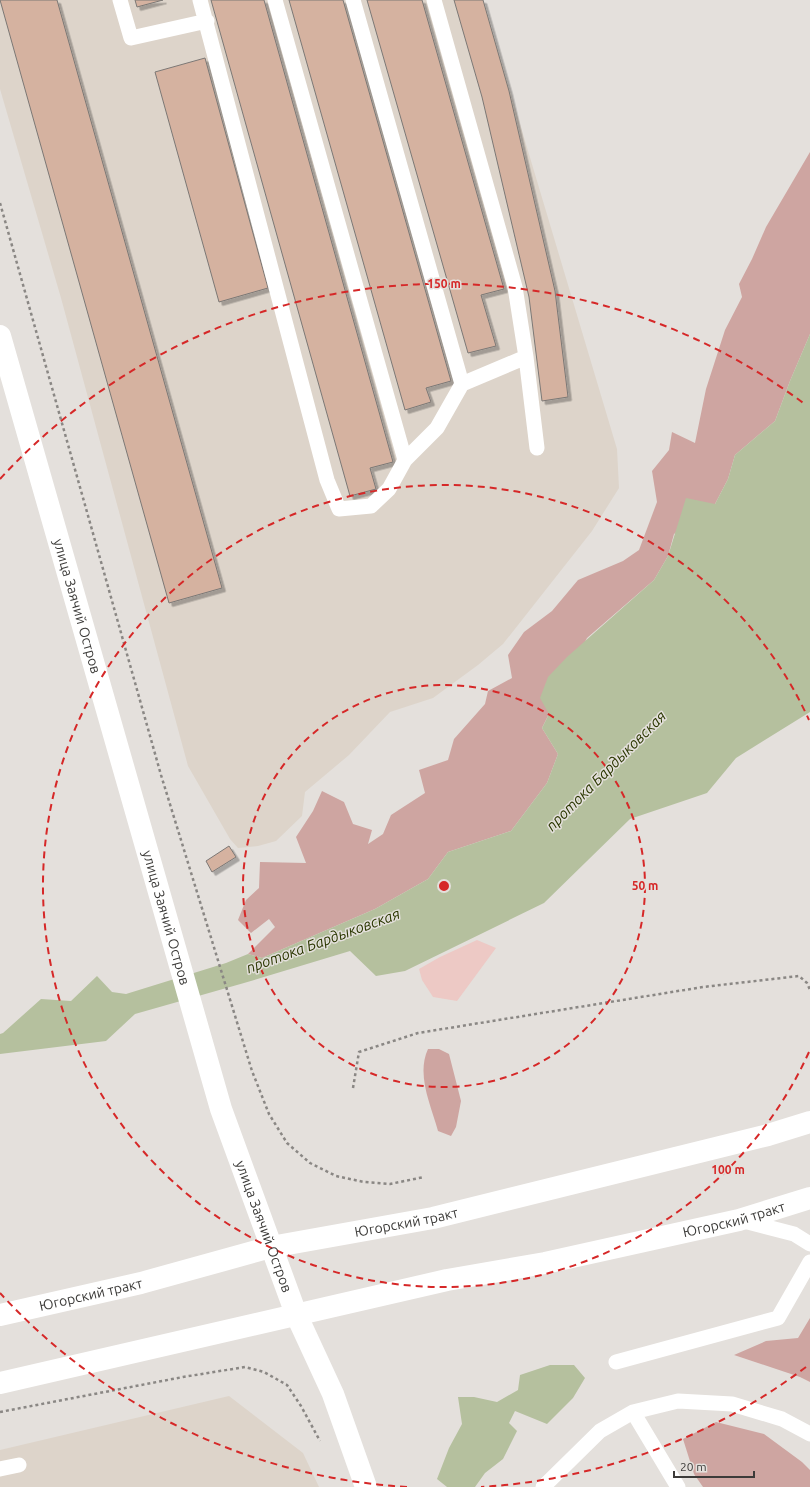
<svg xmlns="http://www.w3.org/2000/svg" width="810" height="1487" viewBox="0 0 810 1487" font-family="Ubuntu,sans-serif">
<defs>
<filter id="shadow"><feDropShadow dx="3.5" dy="3.5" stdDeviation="0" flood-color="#0004"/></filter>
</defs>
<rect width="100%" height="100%" fill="#e4e0dc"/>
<path fill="#ddd4ca" d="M 0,0 L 483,0 L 617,449 L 619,488 L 592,531 L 503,644 L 478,665 L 433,698 L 390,712 L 349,755 L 305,792 L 302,816 L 276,841 L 258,846 L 238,848 L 230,839 L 188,766 L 61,298 L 0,89 Z
M 229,1396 L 303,1453 L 319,1487 L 0,1487 L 0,1450 Z"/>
<path fill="#edc9c5" d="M 477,940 L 496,948 L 457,1001 L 433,997 L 422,980 L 419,969 L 440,957 Z"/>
<path fill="#cea5a1" d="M 810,152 L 810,334 L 790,381 L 775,421 L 735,455 L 728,479 L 715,504 L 674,534 L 668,556 L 654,580 L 587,638 L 542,728 L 558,754 L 547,783 L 511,831 L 448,852 L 428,879 L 375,909 L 262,958 L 248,954 L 275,927 L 269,919 L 251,933 L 238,920 L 246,900 L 259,888 L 260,862 L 306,863 L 296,837 L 313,811 L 322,791 L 344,802 L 353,824 L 372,830 L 368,844 L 383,834 L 391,815 L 425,793 L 419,770 L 448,760 L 454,739 L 485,704 L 488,691 L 512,678 L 508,655 L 524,632 L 552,611 L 578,580 L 623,561 L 639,550 L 657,502 L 652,471 L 669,450 L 672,432 L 695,443 L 706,389 L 725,330 L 742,297 L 739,284 L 752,259 L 766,227 Z
M 428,1049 L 439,1049 L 449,1054 L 461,1101 L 456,1127 L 451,1136 L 438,1131 C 431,1105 416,1075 428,1049 Z
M 810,1318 L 810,1382 L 800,1377 L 734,1355 L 766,1341 L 798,1338 Z
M 716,1422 L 764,1434 L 802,1462 L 810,1470 L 810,1487 L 703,1487 L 694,1474 L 683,1439 Z"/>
<path fill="#b5c09e" d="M 810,334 L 810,712 L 736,758 L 707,793 L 630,819 L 544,903 L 405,971 L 376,976 L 350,951 L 244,983 L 135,1014 L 106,1041 L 0,1054 L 0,1034 L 3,1033 L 41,999 L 71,1001 L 97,976 L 112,992 L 126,994 L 226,963 L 248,954 L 262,958 L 375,909 L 428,879 L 448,852 L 511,831 L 547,783 L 558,754 L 542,728 L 549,714 L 540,698 L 548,677 L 567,657 L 654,580 L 668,556 L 686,498 L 715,504 L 728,479 L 735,455 L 775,421 L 790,381 Z
M 550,1365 L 574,1365 L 585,1378 L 573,1398 L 547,1424 L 515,1411 L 509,1423 L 517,1431 L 503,1459 L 485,1473 L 475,1487 L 447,1487 L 437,1479 L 449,1448 L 462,1424 L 458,1397 L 474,1397 L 497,1402 L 518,1390 L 520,1375 Z"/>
<path fill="#d5b2a0" stroke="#7c7875" filter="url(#shadow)" d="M 0,0 L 57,0 L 222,588 L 169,603 Z
M 135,0 L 163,0 L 137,7 Z
M 211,0 L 264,0 L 393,462 L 370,468 L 376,489 L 350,496 Z
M 289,0 L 343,0 L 451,381 L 426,388 L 431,402 L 405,410 Z
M 367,0 L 422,0 L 504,289 L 481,295 L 496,346 L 468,353 Z
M 454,0 L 483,0 L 509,91 L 555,291 L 568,397 L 542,401 L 529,297 L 482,97 Z
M 205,58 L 268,288 L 219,302 L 155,72 Z
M 229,846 L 236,857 L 212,872 L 206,861 Z"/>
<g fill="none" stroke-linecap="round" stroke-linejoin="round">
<path stroke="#8a8784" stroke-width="2.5" stroke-dasharray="3 3" stroke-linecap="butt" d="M 0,203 L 161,775 L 252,1071 L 269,1114 L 287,1143 L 310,1163 L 336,1176 L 364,1182 L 390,1184 L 424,1177
M 353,1088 L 359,1052 L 418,1033 L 703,987 L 799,976 L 807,983 L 810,990
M 0,1412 L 183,1377 L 245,1367 L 264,1372 L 287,1385 L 301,1406 L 320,1441"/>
<path stroke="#fff" stroke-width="15" d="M 120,0 L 131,38 L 207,21
M 200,0 L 327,480 L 339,509 L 371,506 L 389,489 L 405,460 L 437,428 L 462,384 L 526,357
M 275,0 L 405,460
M 353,0 L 462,384
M 434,0 L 515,287 L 526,357 L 537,448
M 740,1220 L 794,1234 L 810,1244
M 616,1362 L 778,1318 L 810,1262
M 633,1412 L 678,1487
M 0,1469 L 19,1465
M 543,1487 L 600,1431 L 633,1412 L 678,1401 L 732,1404 L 782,1419 L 810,1434"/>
<path stroke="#fff" stroke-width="22" d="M 296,1314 L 333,1394 L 366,1487"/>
<path stroke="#fff" stroke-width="22" id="s1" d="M 0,336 L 221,1109 L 296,1314"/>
<g stroke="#fff" stroke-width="22">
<path id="s2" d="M 0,1315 L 141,1283 L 271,1247 L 433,1218 L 768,1135 L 810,1122"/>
<path id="s3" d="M 0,1383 L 447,1280 L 545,1263 L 739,1220 L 810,1198"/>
</g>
</g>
<g fill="none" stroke="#d62828" stroke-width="2" stroke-dasharray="7 5">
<circle cx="444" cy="886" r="201"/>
<path d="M809 1052A401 401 0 1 1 809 720"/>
<path d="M806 1367A602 602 0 0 1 481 1487M407 1487A602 602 0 0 1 0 1293M0 479A602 602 0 0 1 806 405"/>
</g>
<g text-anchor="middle" stroke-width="3" stroke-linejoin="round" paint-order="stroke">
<g font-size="14" fill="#3c3b39" stroke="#e4e0dc">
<text dy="5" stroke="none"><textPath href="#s1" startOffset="281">улица Заячий Остров</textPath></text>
<text dy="5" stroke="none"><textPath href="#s1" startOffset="605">улица Заячий Остров</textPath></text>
<text dy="5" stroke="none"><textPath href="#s3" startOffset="752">Югорский тракт</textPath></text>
<text dy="5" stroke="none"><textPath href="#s2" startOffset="417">Югорский тракт</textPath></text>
<text dy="5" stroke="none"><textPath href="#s1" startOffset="929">улица Заячий Остров</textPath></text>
<text dy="5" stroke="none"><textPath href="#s2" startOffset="93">Югорский тракт</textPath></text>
</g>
<g font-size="15" font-style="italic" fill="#2b3700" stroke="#e4e0dc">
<text transform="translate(606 771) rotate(-45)" y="5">протока Бардыковская</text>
<text transform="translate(323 941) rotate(-20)" y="5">протока Бардыковская</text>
</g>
</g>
<circle cx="444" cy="886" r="6" fill="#d62828" stroke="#e4e0dc" stroke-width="2"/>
<g font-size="12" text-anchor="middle" font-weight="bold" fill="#d62828" stroke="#e4e0dc" stroke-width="3" stroke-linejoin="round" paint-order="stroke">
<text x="444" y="288">150 m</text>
<text x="645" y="890">50 m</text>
<text x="728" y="1174">100 m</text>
</g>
<path d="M674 1471v6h80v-6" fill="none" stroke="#3c3b39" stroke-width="2"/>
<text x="680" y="1471" font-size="12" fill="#3c3b39" stroke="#e4e0dc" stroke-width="3" paint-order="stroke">20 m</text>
</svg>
